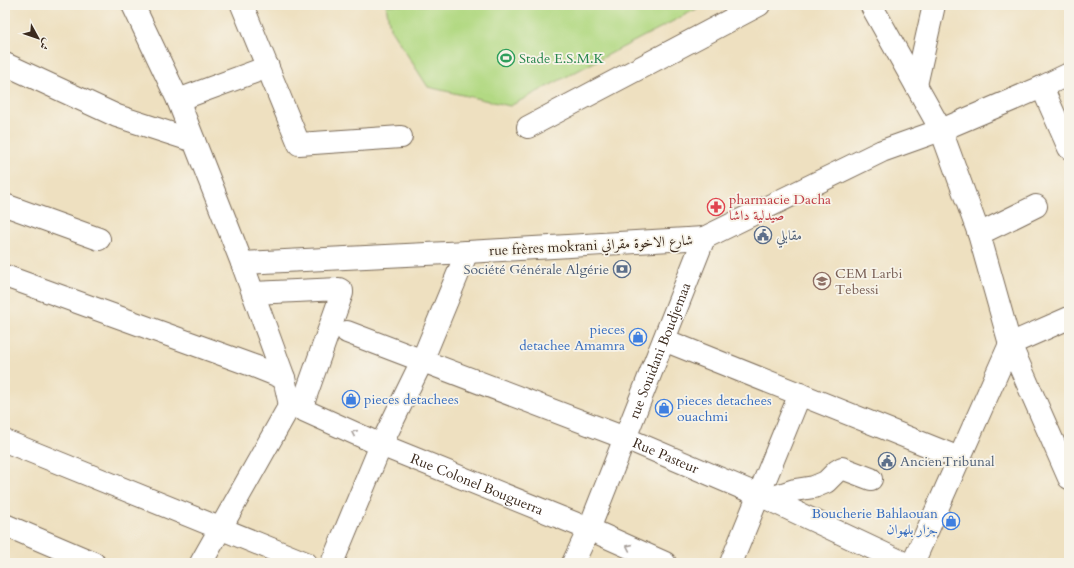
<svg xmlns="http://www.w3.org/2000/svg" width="1074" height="568" viewBox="0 0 1074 568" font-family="Cardo,Amiri,serif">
<rect width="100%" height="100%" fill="#f7f3e8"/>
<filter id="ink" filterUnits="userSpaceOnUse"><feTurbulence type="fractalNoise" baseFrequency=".025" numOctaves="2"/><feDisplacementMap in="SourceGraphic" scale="8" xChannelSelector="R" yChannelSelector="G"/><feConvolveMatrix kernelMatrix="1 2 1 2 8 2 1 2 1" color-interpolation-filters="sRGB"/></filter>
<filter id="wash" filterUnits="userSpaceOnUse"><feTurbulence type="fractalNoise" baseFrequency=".012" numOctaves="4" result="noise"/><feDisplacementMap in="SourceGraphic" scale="16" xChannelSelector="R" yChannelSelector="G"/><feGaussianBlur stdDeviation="0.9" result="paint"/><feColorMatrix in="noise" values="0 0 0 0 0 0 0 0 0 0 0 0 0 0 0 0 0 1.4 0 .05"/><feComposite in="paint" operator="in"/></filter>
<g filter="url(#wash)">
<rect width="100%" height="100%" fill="#eee0c0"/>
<path fill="#b2d983" stroke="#768250" d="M 386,5 L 704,5 L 510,106 L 428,87 L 390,28 Z"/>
</g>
<g filter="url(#ink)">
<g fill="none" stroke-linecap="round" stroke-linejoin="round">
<defs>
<g id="minor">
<path d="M 133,5 L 178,100 L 242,263 L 284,378 L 290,405 L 201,563"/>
<path d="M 242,5 L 299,144 L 401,137"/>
<path d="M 871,5 L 941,130 L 979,234 L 1010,344 L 1069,478"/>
<path d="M 5,64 L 117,116 L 194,141"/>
<path d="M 916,85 L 934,5"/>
<path d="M 1042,87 L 1069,148"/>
<path d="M 178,100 L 268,67"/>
<path d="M 528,127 L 759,5"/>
<path d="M 5,205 L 99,239"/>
<path d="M 979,234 L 1036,206"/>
<path d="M 242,263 L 467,252 L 704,238 L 882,151 L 941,130 L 1042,87 L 1069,74"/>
<path d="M 5,276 L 254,366 L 284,378"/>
<path d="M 253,293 L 339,289 L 342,291 L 342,293 L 301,409"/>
<path id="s1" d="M 347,332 L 625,438 L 768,499 L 904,563"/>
<path d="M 664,340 L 959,458"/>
<path d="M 5,441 L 306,563"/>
<path d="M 768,499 L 795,490 L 814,487 L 826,482 L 837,471 L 842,468 L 871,479"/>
<path d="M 5,525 L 94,563"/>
<path id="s2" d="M 589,529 L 704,238"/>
<path d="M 332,563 L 381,445 L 422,361 L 467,252"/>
<path d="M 731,563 L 800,394"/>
<path d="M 913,563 L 1010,344 L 1069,318"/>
</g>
<g id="major">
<path id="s3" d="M 290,405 L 301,409 L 381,445 L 589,529 L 665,563"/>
<path d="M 573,563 L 589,529"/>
</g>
</defs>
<use href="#minor" stroke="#7a6a57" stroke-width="24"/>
<use href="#major" stroke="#7a6a57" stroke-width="24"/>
<use href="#minor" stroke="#fff" stroke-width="22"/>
<use href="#major" stroke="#fff" stroke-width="22"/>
</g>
<defs><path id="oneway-chevron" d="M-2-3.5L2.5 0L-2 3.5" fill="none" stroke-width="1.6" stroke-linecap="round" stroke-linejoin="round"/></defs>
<g stroke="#a79f9a">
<use href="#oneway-chevron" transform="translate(354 433) rotate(-156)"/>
<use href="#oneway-chevron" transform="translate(629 547) rotate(-156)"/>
</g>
</g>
<defs>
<symbol id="stadium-ring" viewBox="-11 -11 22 22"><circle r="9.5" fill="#f7f3e8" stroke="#2e9e5b" stroke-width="1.5"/><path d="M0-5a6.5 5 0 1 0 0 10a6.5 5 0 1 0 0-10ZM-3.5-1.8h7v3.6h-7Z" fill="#2e9e5b"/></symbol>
<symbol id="pharmacy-ring" viewBox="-11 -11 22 22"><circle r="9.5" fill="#f7f3e8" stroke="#e0444e" stroke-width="1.5"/><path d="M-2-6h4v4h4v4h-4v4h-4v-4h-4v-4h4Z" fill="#e0444e"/></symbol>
<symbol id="civic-ring" viewBox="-11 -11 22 22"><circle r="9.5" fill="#f7f3e8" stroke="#5c6f8a" stroke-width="1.5"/><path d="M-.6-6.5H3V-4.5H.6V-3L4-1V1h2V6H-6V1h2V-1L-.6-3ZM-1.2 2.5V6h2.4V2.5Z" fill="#5c6f8a"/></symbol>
<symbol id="bank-ring" viewBox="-11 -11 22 22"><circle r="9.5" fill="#f7f3e8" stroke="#5c6f8a" stroke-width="1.5"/><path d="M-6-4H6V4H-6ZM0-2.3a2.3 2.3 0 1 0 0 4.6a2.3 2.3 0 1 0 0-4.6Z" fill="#5c6f8a"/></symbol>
<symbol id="school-ring" viewBox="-11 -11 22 22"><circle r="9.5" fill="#f7f3e8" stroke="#8d6e63" stroke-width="1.5"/><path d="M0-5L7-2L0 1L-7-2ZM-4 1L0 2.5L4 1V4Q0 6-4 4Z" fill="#8d6e63"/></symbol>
<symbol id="shop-ring" viewBox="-11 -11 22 22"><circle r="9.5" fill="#f7f3e8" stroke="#3f7fe0" stroke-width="1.5"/><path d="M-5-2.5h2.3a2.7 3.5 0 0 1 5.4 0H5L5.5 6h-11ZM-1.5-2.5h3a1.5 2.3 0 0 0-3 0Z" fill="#3f7fe0"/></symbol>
</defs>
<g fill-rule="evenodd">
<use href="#stadium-ring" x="496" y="48" width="20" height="20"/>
<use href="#pharmacy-ring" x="706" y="197" width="20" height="20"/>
<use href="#civic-ring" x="753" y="225" width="20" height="20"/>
<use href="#bank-ring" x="612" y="259" width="20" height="20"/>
<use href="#school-ring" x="812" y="271" width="20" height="20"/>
<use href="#shop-ring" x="628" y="327" width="20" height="20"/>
<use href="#shop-ring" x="341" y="389" width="20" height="20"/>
<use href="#shop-ring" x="654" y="398" width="20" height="20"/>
<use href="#civic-ring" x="877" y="451" width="20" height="20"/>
<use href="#shop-ring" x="941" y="511" width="20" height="20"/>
</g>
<g text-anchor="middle" stroke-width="3.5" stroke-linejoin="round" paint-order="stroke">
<g font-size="14" fill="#27864d" stroke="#f7f3e8" text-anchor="start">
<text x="519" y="63">Stade E.S.M.K</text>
</g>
<g font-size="14" fill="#be3a42" stroke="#f7f3e8" text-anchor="start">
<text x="729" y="204">pharmacie Dacha<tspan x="729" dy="16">صيدلية داشا</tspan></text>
</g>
<g font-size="14" fill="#4e5e75" stroke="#f7f3e8" text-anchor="start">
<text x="776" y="240">مقابلي</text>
<text x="609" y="274" text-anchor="end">Société Générale Algérie</text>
<text x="900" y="466">AncienTribunal</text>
</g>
<g font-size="14" fill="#3b2a1e" stroke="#f7f3e8">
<text transform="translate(591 245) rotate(-3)" y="5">rue frères mokrani شارع الاخوة مقراني</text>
<text dy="5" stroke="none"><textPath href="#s2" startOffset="192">rue Souidani Boudjemaa</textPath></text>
<text dy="5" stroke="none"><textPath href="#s1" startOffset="342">Rue Pasteur</textPath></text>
<text dy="5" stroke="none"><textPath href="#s3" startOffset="203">Rue Colonel Bouguerra</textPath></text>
</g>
<g font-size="14" fill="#785e54" stroke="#f7f3e8" text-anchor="start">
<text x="835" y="278">CEM Larbi<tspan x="835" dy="16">Tebessi</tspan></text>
</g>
<g font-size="14" fill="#366cbe" stroke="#f7f3e8" text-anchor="end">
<text x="625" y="334">pieces<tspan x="625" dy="16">detachee Amamra</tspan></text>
<text x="364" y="404" text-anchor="start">pieces detachees</text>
<text x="677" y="405" text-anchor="start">pieces detachees<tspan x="677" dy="16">ouachmi</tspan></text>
<text x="938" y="518">Boucherie Bahlaouan<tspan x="938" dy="16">جزار بلهوان</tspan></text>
</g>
</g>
<rect width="1074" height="568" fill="none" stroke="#f7f3e8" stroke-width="20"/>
<g transform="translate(38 38) rotate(130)" stroke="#f7f3e8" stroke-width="3" paint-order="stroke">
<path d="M0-3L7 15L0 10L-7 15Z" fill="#3b2a1e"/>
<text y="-6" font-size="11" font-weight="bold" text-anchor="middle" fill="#3b2a1e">ش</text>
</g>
</svg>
